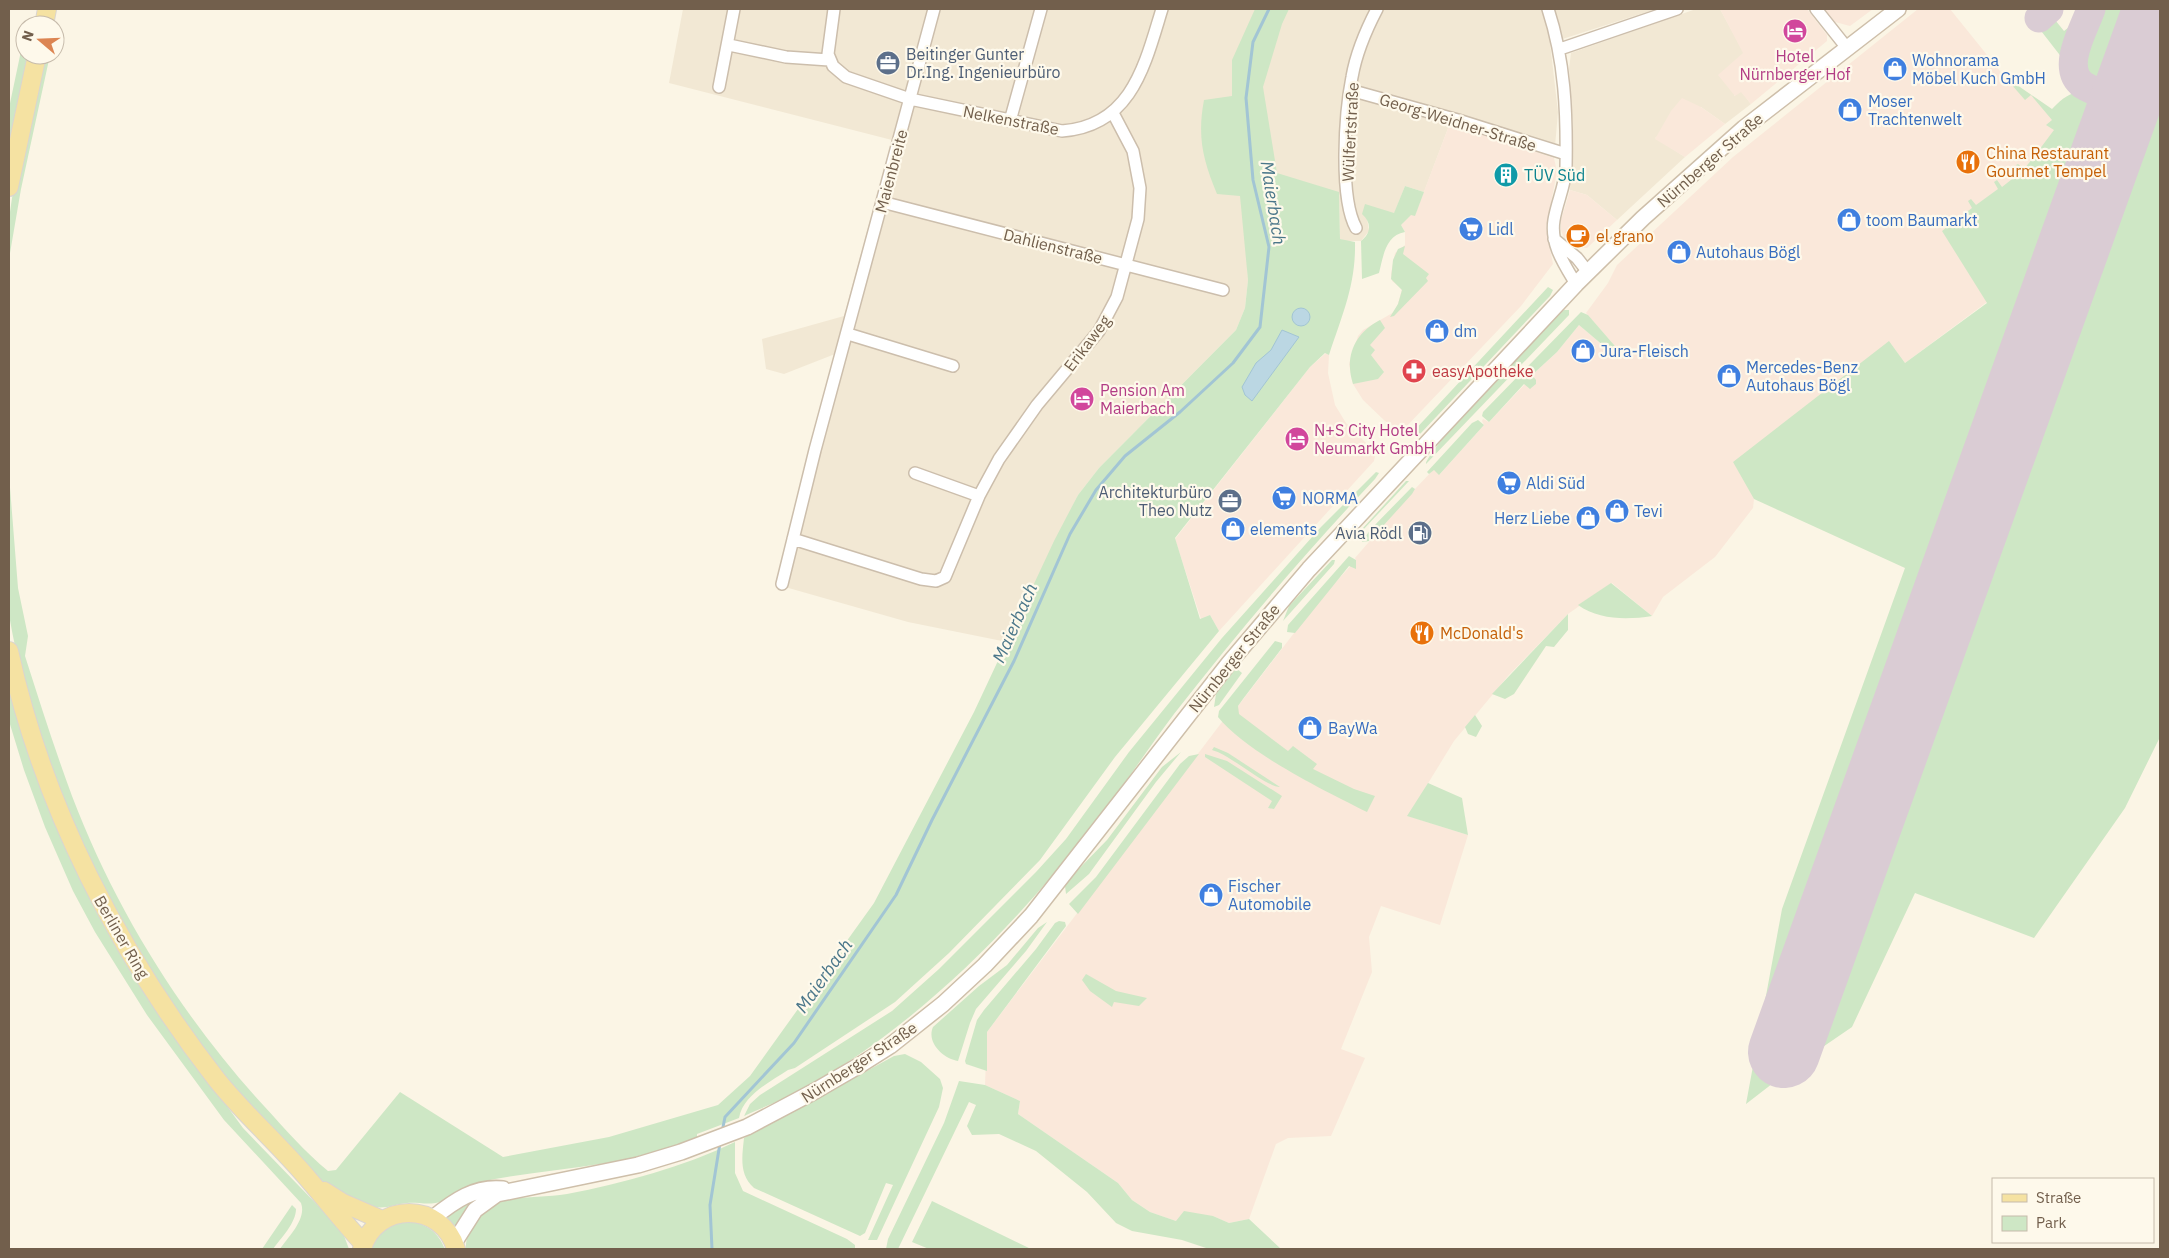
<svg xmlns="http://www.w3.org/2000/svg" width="2169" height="1258" viewBox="0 0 2169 1258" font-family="'IBM Plex Sans',sans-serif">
<rect width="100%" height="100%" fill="#fbf5e5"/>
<path fill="#f2e8d4" d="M 683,9 L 1656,9 L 1550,43 L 1558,112 L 1554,158 L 1450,123 L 1424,192 L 1405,186 L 1394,214 L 1367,218 L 1369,231 L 1361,241 L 1346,241 L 1340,239 L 1339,192 L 1246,245 L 1248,280 L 1245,308 L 1236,330 L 1099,468 L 1078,495 L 1007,642 L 908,622 L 778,585 L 786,542 L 835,354 L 784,374 L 766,369 L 762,339 L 844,316 L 892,140 L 669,83 Z
M 1696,9 L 1720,9 L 1744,53 L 1734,96 L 1741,91 L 1751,104 L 1725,124 L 1701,107 L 1655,138 L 1685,157 L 1617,220 L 1587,195 L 1570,190 L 1573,124 L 1569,69 L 1571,53 Z"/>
<path fill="#fae8da" d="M 1720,9 L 1807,9 L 1827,35 L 1827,41 L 1751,104 L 1741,92 L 1735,96 L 1718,75 L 1743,53 Z
M 1824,9 L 1873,9 L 1850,26 L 1835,22 Z
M 1918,9 L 1950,9 L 2004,76 L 2064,118 L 1987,302 L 1905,363 L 1891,344 L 1734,462 L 1750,490 L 1754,499 L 1753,508 L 1715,557 L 1663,597 L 1652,616 L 1612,583 L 1568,614 L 1508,676 L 1454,741 L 1408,816 L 1468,835 L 1440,925 L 1381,906 L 1369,937 L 1372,972 L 1341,1049 L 1365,1058 L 1331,1136 L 1288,1138 L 1276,1144 L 1249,1219 L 1229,1223 L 1213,1216 L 1176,1221 L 1150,1212 L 1132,1200 L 1118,1183 L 1018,1114 L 1020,1101 L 985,1085 L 987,1032 L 1222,722 L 1238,706 L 1321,598 L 1356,560 L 1355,558 L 1415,489 L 1434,469 L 1440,474 L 1484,425 L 1482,421 L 1483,419 L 1489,422 L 1525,384 L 1531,388 L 1536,384 L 1532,375 L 1557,352 L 1579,325 L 1619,359 L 1621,353 L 1586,313 L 1608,283 L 1617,265 L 1733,157 Z
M 1682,98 L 1701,107 L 1725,124 L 1685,157 L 1655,139 L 1671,111 Z
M 1450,123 L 1554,158 L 1557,172 L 1546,228 L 1553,264 L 1521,306 L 1404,429 L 1395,427 L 1385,421 L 1363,400 L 1353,384 L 1349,364 L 1358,336 L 1363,330 L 1394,312 L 1398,304 L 1402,289 L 1392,281 L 1391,274 L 1395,253 L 1405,245 L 1405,232 L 1401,225 L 1411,214 L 1415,215 Z
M 1570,190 L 1587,195 L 1617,220 L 1587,248 L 1571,246 L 1563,236 L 1561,230 L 1561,220 Z
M 1326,353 L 1329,355 L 1328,373 L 1335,405 L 1346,423 L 1373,450 L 1375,456 L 1374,461 L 1219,631 L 1210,615 L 1201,619 L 1175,539 L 1310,367 Z"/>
<path fill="#cee7c5" d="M 1255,9 L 1289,9 L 1282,24 L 1263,87 L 1277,173 L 1339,192 L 1340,239 L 1355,242 C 1356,285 1342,315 1329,355 L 1325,353 L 1310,367 L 1175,538 L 1200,619 L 1210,615 L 1219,631 L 1115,757 L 1040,860 L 949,953 L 895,1002 L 795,1068 L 788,1070 C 770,1082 743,1095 739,1118 L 697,1134 L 697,1138 C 667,1148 637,1158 606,1163 C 564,1170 522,1173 480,1182 C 466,1186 456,1195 443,1201 C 430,1206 419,1202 407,1203 C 396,1204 386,1209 375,1207 C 333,1200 300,1160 271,1130 C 141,991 42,804 9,615 L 9,475 L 18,588 L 28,636 L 25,656 C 40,703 55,750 72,796 C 115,909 182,1017 264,1106 C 285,1129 305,1152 328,1171 L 336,1170 L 400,1092 L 503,1157 L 609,1137 L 718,1105 L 750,1076 L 874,903 L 974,712 L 1054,541 L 1078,495 L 1099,468 L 1236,330 L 1245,308 L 1248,280 L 1240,196 L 1217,194 C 1203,160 1197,137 1204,100 L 1232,96 L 1232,60 Z
M 2077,9 L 2086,9 L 2066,63 L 2038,27 L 2051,15 L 2064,31 L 2083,16 Z
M 2095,9 L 2151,9 C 2144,27 2130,83 2113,91 C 2061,86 2084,40 2095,9 Z
M 25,32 L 25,55 L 28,55 L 9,145 L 9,108 Z
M 2160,33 L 2160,737 L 2125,808 L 2034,938 L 1915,893 L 1852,1027 L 1795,1066 L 1746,1104 L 1782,909 L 1905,568 L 1754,499 L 1733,462 L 1889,341 L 1905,363 L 1987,303 L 1942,231 L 1951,224 L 1946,217 L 1948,216 L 1953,222 L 1972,208 L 1968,201 L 1971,199 L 1976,205 L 1998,189 L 1994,182 L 1997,180 L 2002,187 L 2021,172 L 2016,165 L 2018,164 L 2024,169 L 2037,153 L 2031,148 L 2032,146 L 2039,150 L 2054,130 L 2046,125 L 2052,120 L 2031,95 L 2025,100 L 2004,76 L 2052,109 C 2070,89 2084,87 2108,102 L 2111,110 L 2110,120 L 1769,1071 L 1795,1051 Z
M 43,55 L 50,55 L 21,189 L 9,259 L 9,219 L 12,198 Z
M 1405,186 L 1424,192 L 1415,216 L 1411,215 L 1401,225 L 1405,232 C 1385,235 1383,258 1379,273 L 1362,279 L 1361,241 C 1371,233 1372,223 1362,214 L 1365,204 L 1394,213 Z
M 1405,246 L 1403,254 L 1429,274 L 1426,278 L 1428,281 L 1394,316 L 1390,317 L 1398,304 L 1402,290 L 1391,279 L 1393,260 L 1398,249 Z
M 1548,287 L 1553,290 L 1550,296 L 1421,433 L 1417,436 L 1411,434 Z
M 1564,310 L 1569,310 L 1569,315 L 1426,464 C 1426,450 1546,325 1564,310 Z
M 1581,312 L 1588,315 L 1621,353 L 1622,358 L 1618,358 L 1579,325 L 1557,352 L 1532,375 L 1536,380 L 1536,384 L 1530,389 L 1524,384 L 1489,422 L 1482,416 L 1483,412 Z
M 1380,320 L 1385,328 L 1370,345 L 1375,350 L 1371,355 L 1384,372 L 1378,379 L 1353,384 C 1344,356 1355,333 1380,320 Z
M 1478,420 L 1484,425 L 1439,475 L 1434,470 L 1429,474 L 1427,472 L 1472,423 Z
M 1376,472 L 1379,473 L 1375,479 C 1304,554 1237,633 1174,714 C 1149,747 1127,781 1102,814 C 1021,919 930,1015 814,1083 C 792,1096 768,1105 744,1116 L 750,1104 L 760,1095 L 892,1011 L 939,969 L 1036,872 L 1066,839 L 1129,752 L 1222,638 L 1321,527 Z
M 1406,481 L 1409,481 L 1362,531 L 1363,528 Z
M 1412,487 L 1415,489 L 1412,494 L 1373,537 L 1369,541 L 1362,542 L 1370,530 Z
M 1349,556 L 1356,560 L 1356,569 L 1349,566 L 1295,633 L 1287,632 L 1288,625 Z
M 1332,560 L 1335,560 L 1334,564 L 1283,621 L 1289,606 Z
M 1611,583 L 1652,616 C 1627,620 1599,620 1578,605 Z
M 1568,614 L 1568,630 L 1554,647 L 1546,646 L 1514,694 L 1505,699 L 1492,694 Z
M 1275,641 L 1282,643 L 1282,648 L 1243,699 L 1238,706 L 1239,714 L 1288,751 L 1293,746 L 1317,764 L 1313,769 L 1354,789 L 1375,796 L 1367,812 C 1325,791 1247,753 1218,717 L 1219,711 Z
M 1236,668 L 1242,673 L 1219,705 L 1214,707 L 1216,694 Z
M 9,685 L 22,732 L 51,812 L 150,1001 L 243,1128 L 330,1218 L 343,1233 L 349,1249 L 280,1249 C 288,1237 307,1219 301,1203 L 224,1120 L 147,1015 L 95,932 L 73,891 L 45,827 L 24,770 L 9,721 Z
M 1475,715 L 1482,726 L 1476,737 L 1468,734 L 1465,727 Z
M 1214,747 L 1228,753 L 1280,787 C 1266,787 1231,755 1212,750 Z
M 1181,752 L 1156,782 L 1089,874 L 1066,894 L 1065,886 L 1069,879 L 1107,840 L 1162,767 Z
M 1199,754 L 1078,914 L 1069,904 L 1096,877 L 1180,764 L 1189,756 Z
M 1205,754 L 1227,761 L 1282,796 L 1274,809 L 1268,808 L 1272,801 L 1205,757 Z
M 1428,783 L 1462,798 L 1468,835 L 1407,816 Z
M 1059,921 L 1065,922 L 1066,926 L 987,1032 L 987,1071 L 966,1064 L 965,1061 L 977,1020 L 984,1010 L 1036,949 L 1055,923 Z
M 1047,922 L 1026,951 L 976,1009 L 970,1023 L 958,1061 C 944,1059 926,1043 933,1027 L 979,986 L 1007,965 L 1038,928 Z
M 1086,974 L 1116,991 L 1147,998 L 1139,1006 L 1114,1002 L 1112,1007 L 1090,991 L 1082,980 Z
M 905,1054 L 921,1062 L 940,1079 L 943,1088 L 939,1107 L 877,1240 L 868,1240 L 893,1185 L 886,1183 L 865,1233 L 860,1236 L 754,1188 C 739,1175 742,1157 744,1138 L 894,1056 Z
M 959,1081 L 985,1085 L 1020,1101 L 1018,1114 L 1118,1183 L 1132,1200 L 1150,1212 L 1176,1221 L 1184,1211 L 1213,1216 L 1229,1223 L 1249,1219 L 1281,1249 L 1209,1249 L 1182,1240 L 1132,1231 L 1116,1223 L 1087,1192 L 1036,1151 L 999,1134 L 972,1135 L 967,1126 L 976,1105 L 969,1102 L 898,1249 L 886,1249 L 888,1239 L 944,1123 Z
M 735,1142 L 735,1173 L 743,1191 L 847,1239 L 855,1245 L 855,1249 L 466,1249 C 465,1232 479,1210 495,1204 C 518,1195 544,1198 567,1194 C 624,1183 683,1167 735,1142 Z
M 478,1198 L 455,1227 L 445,1216 L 461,1205 Z
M 932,1201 L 1031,1249 L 929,1249 L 912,1242 Z
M 292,1205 L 296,1209 C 296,1223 281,1238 273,1249 L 262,1249 Z
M 409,1221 C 427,1224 438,1232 445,1249 L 369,1249 C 381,1232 387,1223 409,1221 Z"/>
<path fill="#bbd7e3" stroke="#a2c5d4" d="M1292 317a9 9 0 1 1 18 0a9 9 0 1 1-18 0Z
M 1282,330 L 1299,337 L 1252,401 L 1245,395 L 1242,387 L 1256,363 L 1271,350 Z"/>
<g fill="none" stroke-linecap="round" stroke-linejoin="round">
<path stroke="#a2c5d4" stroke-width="3" d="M 722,1132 L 725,1117 L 794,1043 L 896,895 L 932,820 L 1014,661 L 1070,534 L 1096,490 L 1125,456 L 1180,412 L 1233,363 L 1260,327 L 1269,247 L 1253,180 L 1246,98 L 1253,42 L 1269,9
M 712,1249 L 710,1205 L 720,1143"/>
<path stroke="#daccd4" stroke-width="29" d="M 2091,9 C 2084,29 2060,68 2083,85 C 2095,93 2113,97 2126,102
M 2039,18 L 2049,9"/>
<path stroke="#daccd4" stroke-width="72" d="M 1784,1052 L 2159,9"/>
<defs>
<path id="minor" d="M 834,9 L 828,54 L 833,66 L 846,77 L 910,99 L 1062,131 C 1132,126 1145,64 1162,9
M 1548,9 C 1565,61 1567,113 1566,168 C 1565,186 1557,202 1554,220 C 1550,244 1564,264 1576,284
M 1816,9 L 1847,48
M 729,45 L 786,57 L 829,60
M 1560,49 L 1677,9
M 719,87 L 734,9
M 1350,90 L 1458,120 L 1566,154
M 1010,121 L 1041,9
M 882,202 L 1223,290
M 1356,228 C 1339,197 1345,112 1352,77 C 1356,54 1366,30 1377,9
M 1554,239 L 1577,258 L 1588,272
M 848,334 L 953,366
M 915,473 L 979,496
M 793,539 L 921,579 L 936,581 L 945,577 L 979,496 L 999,459 L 1037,405 L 1099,331 L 1117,297 L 1138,219 L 1140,188 L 1133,151 L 1113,113
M 782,584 L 815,450 L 934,9"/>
<path id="secondary" d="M 433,1218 C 454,1201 475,1186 503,1189
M 454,1243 L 475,1210 L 497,1194 L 638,1165 L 681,1152 L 747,1127 L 815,1091 L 860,1065 L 890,1046 L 943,1004 L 985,965 L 1031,916 L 1229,663 L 1309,569 L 1576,284 L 1643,218 L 1744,128 L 1898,9"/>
<path id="primary" d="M 44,25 L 47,9
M 9,187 L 37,55
M 9,651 C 43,807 119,954 217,1080 C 245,1115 280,1145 309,1180 C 327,1201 344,1223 363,1243
M 324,1191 L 343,1203 L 382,1220
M 362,1249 C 376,1201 442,1201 456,1249"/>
</defs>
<use href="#minor" stroke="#ccbeac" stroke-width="14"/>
<use href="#secondary" stroke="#cebfaa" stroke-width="18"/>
<use href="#primary" stroke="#dad5d0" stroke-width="20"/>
<use href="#minor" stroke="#fff" stroke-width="11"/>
<use href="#secondary" stroke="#fff" stroke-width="15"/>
<use href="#primary" stroke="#f5e2a2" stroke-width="18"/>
</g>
<defs>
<symbol id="hotel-disc" viewBox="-11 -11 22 22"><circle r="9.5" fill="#d1479c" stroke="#fef9eb"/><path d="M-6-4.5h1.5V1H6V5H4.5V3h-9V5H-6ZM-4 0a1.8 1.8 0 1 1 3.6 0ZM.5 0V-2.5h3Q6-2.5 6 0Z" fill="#fff"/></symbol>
<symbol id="office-disc" viewBox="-11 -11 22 22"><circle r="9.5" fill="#5c6f8a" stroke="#fef9eb"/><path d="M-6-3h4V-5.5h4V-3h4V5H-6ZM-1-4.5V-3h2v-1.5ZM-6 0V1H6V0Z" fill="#fff"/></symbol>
<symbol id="shop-disc" viewBox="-11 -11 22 22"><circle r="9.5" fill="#3f7fe0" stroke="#fef9eb"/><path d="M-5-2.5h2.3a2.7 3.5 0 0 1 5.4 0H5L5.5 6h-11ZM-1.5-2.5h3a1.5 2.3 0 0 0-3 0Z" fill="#fff"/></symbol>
<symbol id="restaurant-disc" viewBox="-11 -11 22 22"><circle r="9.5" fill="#e8710a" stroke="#fef9eb"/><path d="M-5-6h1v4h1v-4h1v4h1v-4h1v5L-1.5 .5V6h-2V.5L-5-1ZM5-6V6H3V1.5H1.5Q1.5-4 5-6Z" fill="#fff"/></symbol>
<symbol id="building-disc" viewBox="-11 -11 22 22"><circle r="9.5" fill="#0f9aa8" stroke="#fef9eb"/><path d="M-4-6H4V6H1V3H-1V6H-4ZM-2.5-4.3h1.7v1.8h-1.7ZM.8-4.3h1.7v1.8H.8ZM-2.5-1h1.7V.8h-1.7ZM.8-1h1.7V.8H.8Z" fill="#fff"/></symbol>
<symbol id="supermarket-disc" viewBox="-11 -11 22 22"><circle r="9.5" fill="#3f7fe0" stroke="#fef9eb"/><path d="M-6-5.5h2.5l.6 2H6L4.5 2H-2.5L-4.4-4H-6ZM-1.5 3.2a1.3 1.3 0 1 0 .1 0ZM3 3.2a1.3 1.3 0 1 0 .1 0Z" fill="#fff"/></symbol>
<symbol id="cafe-disc" viewBox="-11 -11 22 22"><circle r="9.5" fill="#e8710a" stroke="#fef9eb"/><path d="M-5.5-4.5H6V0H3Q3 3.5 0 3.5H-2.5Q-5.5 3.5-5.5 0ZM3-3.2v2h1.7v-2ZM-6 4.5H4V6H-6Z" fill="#fff"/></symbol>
<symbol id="pharmacy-disc" viewBox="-11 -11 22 22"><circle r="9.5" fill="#e0444e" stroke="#fef9eb"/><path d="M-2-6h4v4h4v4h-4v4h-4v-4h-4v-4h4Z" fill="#fff"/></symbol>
<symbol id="fuel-disc" viewBox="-11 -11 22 22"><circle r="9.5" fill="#5c6f8a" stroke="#fef9eb"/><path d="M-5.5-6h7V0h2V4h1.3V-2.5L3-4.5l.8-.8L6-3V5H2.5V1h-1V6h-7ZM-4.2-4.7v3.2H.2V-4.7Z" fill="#fff"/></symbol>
</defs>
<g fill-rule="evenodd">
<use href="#hotel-disc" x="1781" y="17" width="28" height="28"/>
<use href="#office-disc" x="874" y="49" width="28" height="28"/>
<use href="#shop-disc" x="1881" y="55" width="28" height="28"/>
<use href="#shop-disc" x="1836" y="96" width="28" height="28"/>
<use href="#restaurant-disc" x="1954" y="148" width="28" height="28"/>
<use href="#building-disc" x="1492" y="161" width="28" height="28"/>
<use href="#shop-disc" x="1835" y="206" width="28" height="28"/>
<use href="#supermarket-disc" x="1457" y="215" width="28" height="28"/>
<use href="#cafe-disc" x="1564" y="222" width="28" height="28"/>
<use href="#shop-disc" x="1665" y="238" width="28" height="28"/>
<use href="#shop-disc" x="1423" y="317" width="28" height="28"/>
<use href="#shop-disc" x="1569" y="337" width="28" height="28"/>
<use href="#pharmacy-disc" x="1400" y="357" width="28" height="28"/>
<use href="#shop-disc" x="1715" y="362" width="28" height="28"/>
<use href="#hotel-disc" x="1068" y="385" width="28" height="28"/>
<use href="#hotel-disc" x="1283" y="425" width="28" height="28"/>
<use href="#supermarket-disc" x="1495" y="469" width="28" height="28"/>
<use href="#supermarket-disc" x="1270" y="484" width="28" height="28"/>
<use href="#office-disc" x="1216" y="487" width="28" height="28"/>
<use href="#shop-disc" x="1603" y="497" width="28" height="28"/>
<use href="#shop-disc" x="1574" y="504" width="28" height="28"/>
<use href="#shop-disc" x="1219" y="515" width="28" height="28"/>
<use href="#fuel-disc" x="1406" y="519" width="28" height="28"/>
<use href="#restaurant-disc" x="1408" y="619" width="28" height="28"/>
<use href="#shop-disc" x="1296" y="714" width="28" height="28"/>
<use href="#shop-disc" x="1197" y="881" width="28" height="28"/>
</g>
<g text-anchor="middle" stroke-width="4.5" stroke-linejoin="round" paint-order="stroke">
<g font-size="16" fill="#4e5e75" stroke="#fef9eb" text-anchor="end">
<text x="906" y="60" text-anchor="start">Beitinger Gunter<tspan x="906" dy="18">Dr.Ing. Ingenieurbüro</tspan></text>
<text x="1212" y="498">Architekturbüro<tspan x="1212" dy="18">Theo Nutz</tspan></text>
<text x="1402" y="539">Avia Rödl</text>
</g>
<g font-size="16" fill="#b23c85" stroke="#fef9eb" text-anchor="start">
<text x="1795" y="62" text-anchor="middle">Hotel<tspan x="1795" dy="18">Nürnberger Hof</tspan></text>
<text x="1100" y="396">Pension Am<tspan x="1100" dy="18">Maierbach</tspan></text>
<text x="1314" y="436">N+S City Hotel<tspan x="1314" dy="18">Neumarkt GmbH</tspan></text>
</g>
<g font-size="16" fill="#366cbe" stroke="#fef9eb" text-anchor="start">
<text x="1912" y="66">Wohnorama<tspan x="1912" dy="18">Möbel Kuch GmbH</tspan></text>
<text x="1868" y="107">Moser<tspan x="1868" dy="18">Trachtenwelt</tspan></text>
<text x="1866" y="226">toom Baumarkt</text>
<text x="1488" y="235">Lidl</text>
<text x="1696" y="258">Autohaus Bögl</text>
<text x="1454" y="337">dm</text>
<text x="1600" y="357">Jura-Fleisch</text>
<text x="1746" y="373">Mercedes-Benz<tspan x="1746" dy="18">Autohaus Bögl</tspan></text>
<text x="1526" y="489">Aldi Süd</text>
<text x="1302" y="504">NORMA</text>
<text x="1634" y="517">Tevi</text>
<text x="1570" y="524" text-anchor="end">Herz Liebe</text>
<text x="1250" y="535">elements</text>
<text x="1328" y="734">BayWa</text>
<text x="1228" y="892">Fischer<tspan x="1228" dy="18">Automobile</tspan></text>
</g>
<g font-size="16" fill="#725f4c" stroke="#fef9eb">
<text transform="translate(1011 120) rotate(11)" y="6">Nelkenstraße</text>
<text transform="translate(1458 122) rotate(17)" y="6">Georg-Weidner-Straße</text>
<text transform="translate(1350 132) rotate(-87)" y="6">Wülfertstraße</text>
<text transform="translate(1710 160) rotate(-41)" y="6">Nürnberger Straße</text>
<text transform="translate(891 171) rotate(-75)" y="6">Maienbreite</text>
<text transform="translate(1053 246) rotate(14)" y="6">Dahlienstraße</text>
<text transform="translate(1087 343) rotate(-53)" y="6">Erikaweg</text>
<text transform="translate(1234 658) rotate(-51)" y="6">Nürnberger Straße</text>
<text transform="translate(122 937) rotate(60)" y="6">Berliner Ring</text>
<text transform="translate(859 1062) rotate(-33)" y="6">Nürnberger Straße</text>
</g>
<g font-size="16" fill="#c56008" stroke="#fef9eb" text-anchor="start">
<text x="1986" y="159">China Restaurant<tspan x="1986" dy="18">Gourmet Tempel</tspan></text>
<text x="1596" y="242">el grano</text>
<text x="1440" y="639">McDonald's</text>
</g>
<g font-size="16" fill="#0d838f" stroke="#fef9eb" text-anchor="start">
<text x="1524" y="181">TÜV Süd</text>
</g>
<g font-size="16" fill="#be3a42" stroke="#fef9eb" text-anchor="start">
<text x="1432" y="377">easyApotheke</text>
</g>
<g font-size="18" font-style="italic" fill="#4b778a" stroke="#fef9eb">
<text transform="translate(1273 203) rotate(81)" y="6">Maierbach</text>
<text transform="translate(1015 623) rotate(-66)" y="6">Maierbach</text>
<text transform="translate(824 976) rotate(-55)" y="6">Maierbach</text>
</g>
</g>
<rect width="2169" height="1258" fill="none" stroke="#725f4c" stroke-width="20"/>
<rect x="1992" y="1178" width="162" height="65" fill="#fef9eb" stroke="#c6bbab"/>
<rect x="2002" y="1194" width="25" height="8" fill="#f5e2a2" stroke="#c6bbab"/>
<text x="2036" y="1203" font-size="15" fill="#725f4c">Straße</text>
<rect x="2002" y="1216" width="25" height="15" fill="#cee7c5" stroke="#c6bbab"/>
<text x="2036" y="1228" font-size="15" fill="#725f4c">Park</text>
<g transform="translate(40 40) rotate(289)"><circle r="24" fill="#fef9eb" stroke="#c6bbab"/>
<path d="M0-4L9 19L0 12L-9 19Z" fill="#dc8552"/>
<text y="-8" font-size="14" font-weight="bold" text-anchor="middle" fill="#725f4c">N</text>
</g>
</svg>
